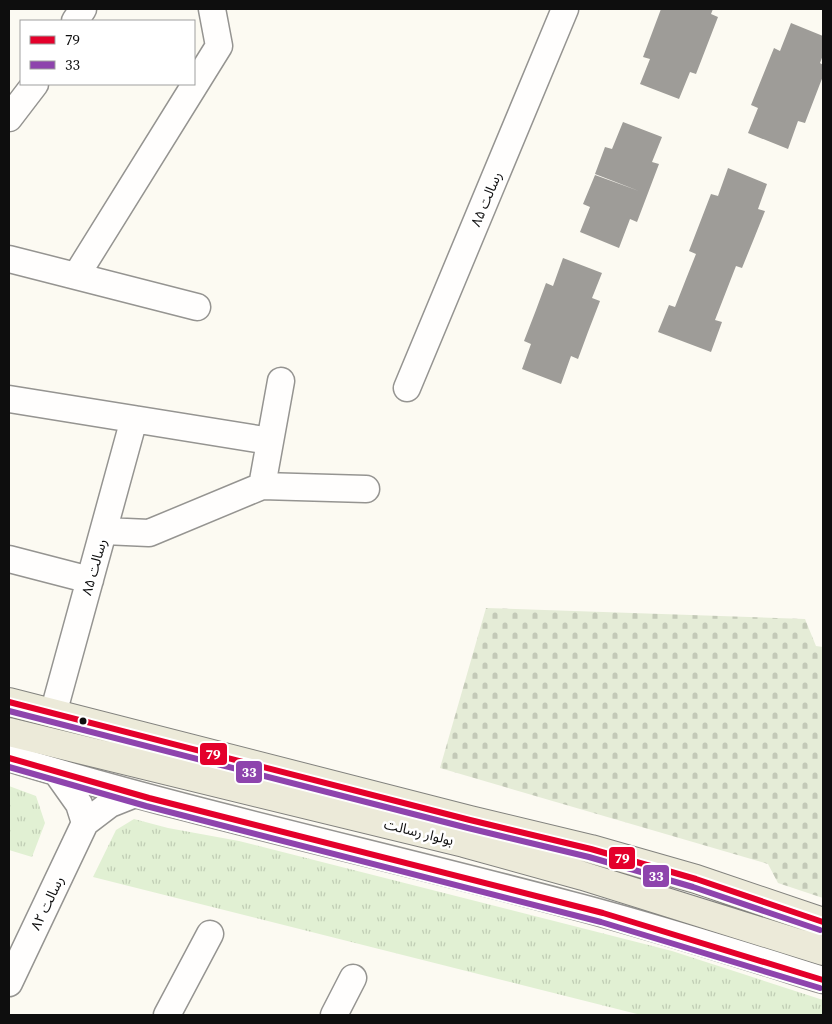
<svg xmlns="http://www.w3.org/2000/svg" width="832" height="1024" viewBox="0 0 832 1024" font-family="'Source Serif 4','Noto Sans Arabic',serif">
<defs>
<pattern id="cemetery-stones" width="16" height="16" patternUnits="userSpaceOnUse" patternTransform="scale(1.25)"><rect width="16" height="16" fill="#e5ecd7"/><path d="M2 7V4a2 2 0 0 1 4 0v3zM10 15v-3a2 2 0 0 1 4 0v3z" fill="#c3c9b7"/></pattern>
<pattern id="park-tufts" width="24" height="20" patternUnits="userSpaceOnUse" patternTransform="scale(1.25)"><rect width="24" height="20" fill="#e1f0d3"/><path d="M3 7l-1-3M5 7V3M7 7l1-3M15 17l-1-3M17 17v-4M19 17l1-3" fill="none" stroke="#c0cdb4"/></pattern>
</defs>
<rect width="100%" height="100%" fill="#fcfaf2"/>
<path fill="url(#cemetery-stones)" d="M 486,608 L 805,619 L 816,646 L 823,647 L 823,898 L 778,883 L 768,864 L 440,768 Z"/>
<path fill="url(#park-tufts)" d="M 9,786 L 36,796 L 45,823 L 32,857 L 9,850 Z
M 134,819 L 168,828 L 239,841 L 672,951 L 823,1000 L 823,1015 L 641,1015 L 93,877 L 116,830 Z"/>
<path fill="#9e9c98" d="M 661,9 L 713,9 L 711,14 L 718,17 L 696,74 L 690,72 L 679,99 L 640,84 L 650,59 L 643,57 Z
M 791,23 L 823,36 L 823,55 L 820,63 L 823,65 L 823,76 L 805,123 L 798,121 L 788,149 L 748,133 L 758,108 L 751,105 L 774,48 L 780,51 Z
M 623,122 L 662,137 L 652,162 L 659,164 L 637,222 L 630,219 L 619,248 L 580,232 L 590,207 L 583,204 L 595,175 L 639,191 L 595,174 L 605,147 L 612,149 Z
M 728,168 L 767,184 L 758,209 L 765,211 L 753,241 L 742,268 L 736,266 L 715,320 L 722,322 L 711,352 L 658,332 L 669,305 L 675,307 L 686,279 L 708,288 L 686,279 L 696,254 L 689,251 L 711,194 L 718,196 Z
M 563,258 L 602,273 L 592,298 L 600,301 L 588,332 L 578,359 L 571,356 L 561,384 L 522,369 L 531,344 L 524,341 L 536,310 L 546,283 L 553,286 Z"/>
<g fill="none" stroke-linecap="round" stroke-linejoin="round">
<defs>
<path id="minor" d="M 75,21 L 83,9
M 9,118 L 35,84
M 9,259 L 197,307
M 76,276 L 219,46 L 212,9
M 407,388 L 565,9
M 9,399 L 270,441
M 262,486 L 281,381
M 104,531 L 149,533 L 262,486 L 366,489
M 9,559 L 90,580
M 53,714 L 134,419
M 9,758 C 194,814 384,855 571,905 C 656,927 740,954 823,980
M 57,773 L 79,804 L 85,823
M 9,983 L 85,823 L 110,804 L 135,794
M 167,1015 L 210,934
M 334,1015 L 353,978"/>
<path id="major" d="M 9,702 L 470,820 L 591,849 L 696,879 L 823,922
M 9,732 L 464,843 L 583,876 L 823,951"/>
</defs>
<use href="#minor" stroke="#959491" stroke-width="29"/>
<use href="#major" stroke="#82827e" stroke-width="30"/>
<use href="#minor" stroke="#fffefd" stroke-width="26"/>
<use href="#major" stroke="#ecead9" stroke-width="28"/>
<defs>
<path id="bus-1" d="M 9,702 L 470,820 L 591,849 L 696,879 L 823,922
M 9,758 L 149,798 L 603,913 L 823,980"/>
<path id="bus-2" d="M 9,711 L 468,828 L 589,857 L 693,887 L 820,930
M 9,767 L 146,806 L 601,922 L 820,988"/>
</defs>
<use href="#bus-1" stroke="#fff" stroke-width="10"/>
<use href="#bus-2" stroke="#fff" stroke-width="10"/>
<use href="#bus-1" stroke="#e4002b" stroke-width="6"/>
<use href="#bus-2" stroke="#8e44ad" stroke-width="6"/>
</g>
<circle fill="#0e0e0e" stroke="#fff" stroke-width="2" cx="83" cy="721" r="4.5"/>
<g text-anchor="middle" stroke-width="5" stroke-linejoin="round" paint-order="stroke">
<g font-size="14" fill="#0e0e0e" stroke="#fff">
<text transform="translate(486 199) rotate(-67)" y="5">رسالت ۸۵</text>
<text transform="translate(94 567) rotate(-74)" y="5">رسالت ۸۵</text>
<text transform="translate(419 832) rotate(14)" y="5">بولوار رسالت</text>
<text transform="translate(47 903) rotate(-64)" y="5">رسالت ۸۲</text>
</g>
</g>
<g stroke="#fff" stroke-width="2">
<rect x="199" y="742" width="29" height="24" rx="5" fill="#e4002b"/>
<rect x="235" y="760" width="28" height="24" rx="5" fill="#8e44ad"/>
<rect x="608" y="846" width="28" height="24" rx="5" fill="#e4002b"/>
<rect x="642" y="864" width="28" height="24" rx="5" fill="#8e44ad"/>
</g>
<g font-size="14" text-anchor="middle" font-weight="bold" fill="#fff">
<text x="213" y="759">79</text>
<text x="249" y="777">33</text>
<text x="622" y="863">79</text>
<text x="656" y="881">33</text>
</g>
<rect width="832" height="1024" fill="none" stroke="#0e0e0e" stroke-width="20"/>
<rect x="20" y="20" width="175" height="65" fill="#ffffff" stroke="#9f9f9f"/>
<rect x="30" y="36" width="25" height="8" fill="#e4002b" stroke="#9f9f9f"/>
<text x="65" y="45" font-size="15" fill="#0e0e0e">79</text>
<rect x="30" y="61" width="25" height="8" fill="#8e44ad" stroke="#9f9f9f"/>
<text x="65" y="70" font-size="15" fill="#0e0e0e">33</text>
</svg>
